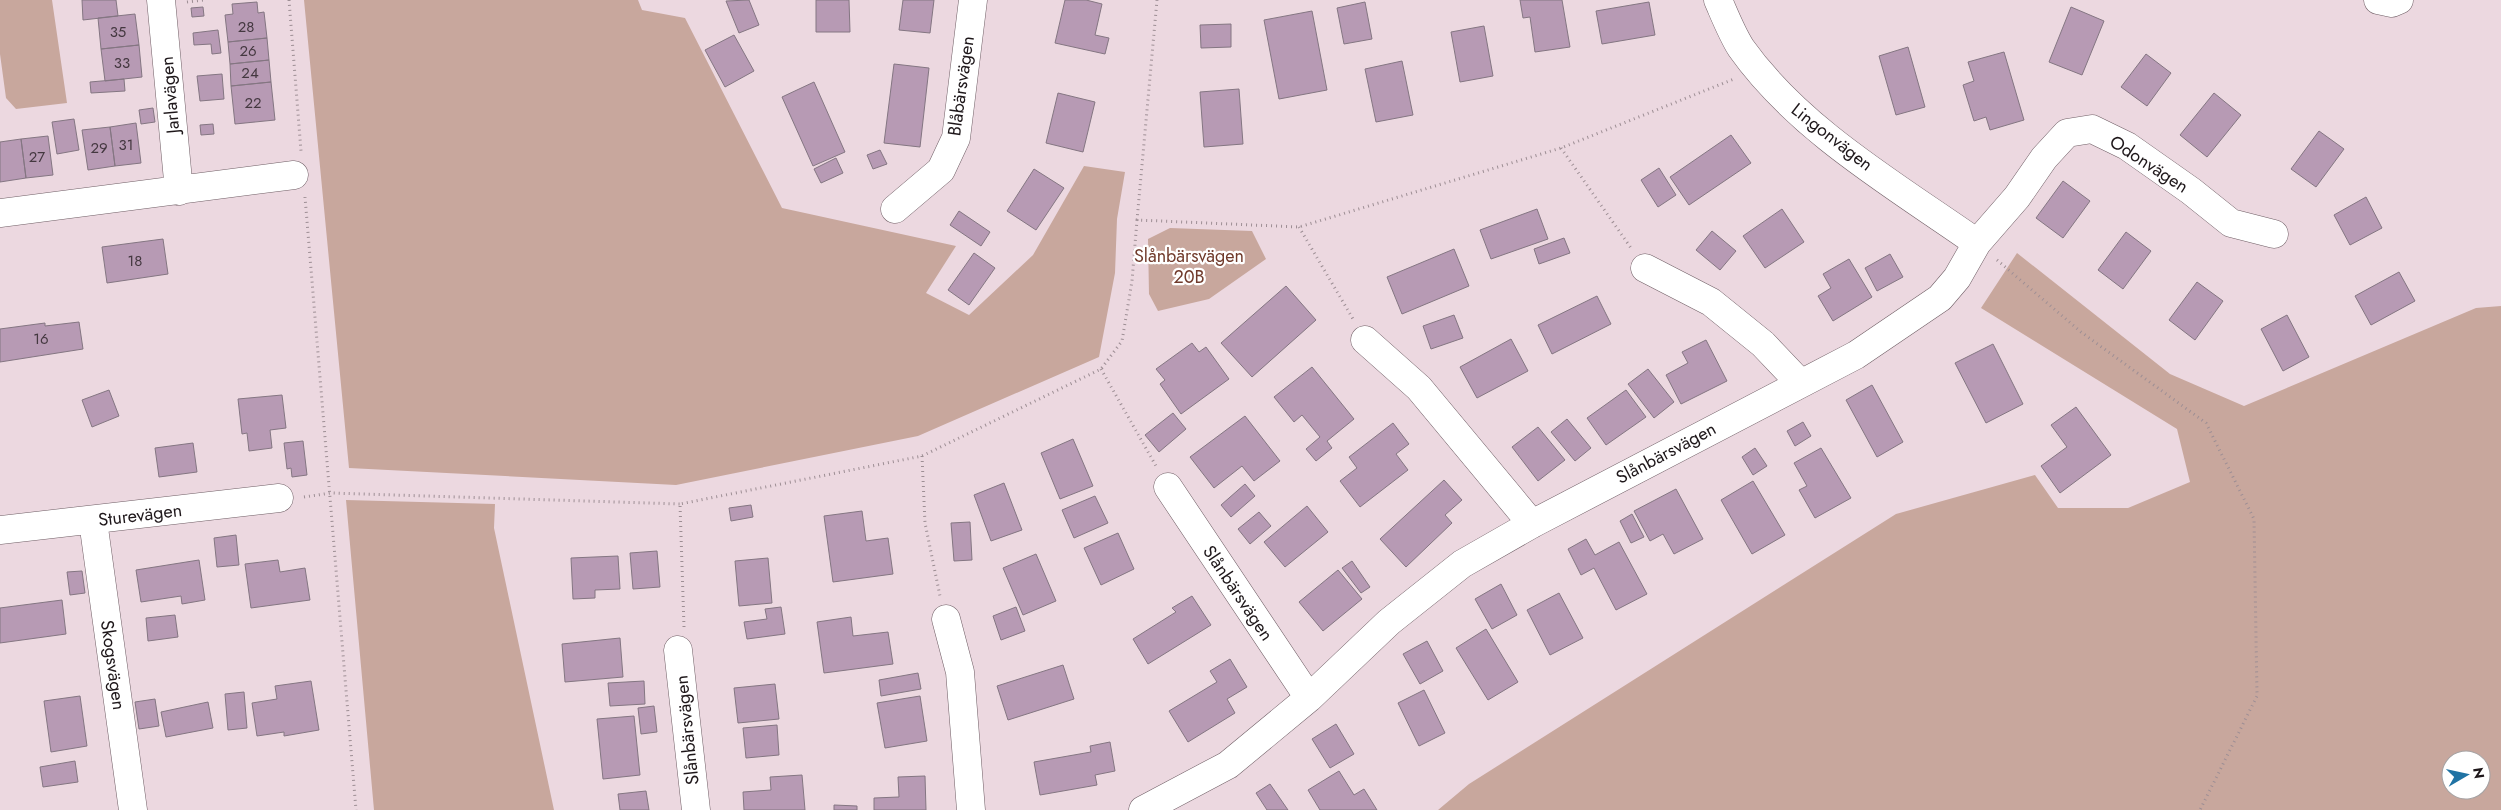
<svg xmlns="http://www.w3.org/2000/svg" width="2501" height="810" viewBox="0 0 2501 810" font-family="Jost,sans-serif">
<rect width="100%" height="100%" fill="#ecd8e0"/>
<path fill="#c8a79d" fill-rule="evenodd" d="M 0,0 L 52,0 L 67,103 L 16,109 L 6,98 L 0,54 Z
M 304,0 L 638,0 L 642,10 L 685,18 L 782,208 L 956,246 L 926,293 L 969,315 L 1033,255 L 1084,166 L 1125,172 L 1117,219 L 1115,273 L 1099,357 L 918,436 L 676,485 L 349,468 Z
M 1170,228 L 1252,231 L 1266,259 L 1209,299 L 1158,311 L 1149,294 L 1148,239 Z
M 2017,253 L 2170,374 L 2244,406 L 2476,308 L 2501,306 L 2501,810 L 1438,810 L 1469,784 L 1896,514 L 2035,475 L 2058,508 L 2128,508 L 2190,482 L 2177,429 L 1981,308 ZM 2451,760 L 2481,760 L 2481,790 L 2451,790 Z
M 346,500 L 495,504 L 494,528 L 554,810 L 374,810 Z"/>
<path fill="#b79ab4" stroke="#847682" d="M 82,0 L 116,0 L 118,16 L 83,20 Z
M 749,0 L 759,25 L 739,33 L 726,1 Z
M 816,0 L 849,0 L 850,32 L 816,32 Z
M 903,0 L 934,0 L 930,33 L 899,30 Z
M 1065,0 L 1086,0 L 1102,4 L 1095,35 L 1109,38 L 1105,54 L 1055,43 Z
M 1520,0 L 1562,0 L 1570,47 L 1535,52 L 1530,17 L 1523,18 Z
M 257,2 L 258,13 L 264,12 L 267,38 L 228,42 L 225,15 L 233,14 L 232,4 Z
M 1365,2 L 1372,39 L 1344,44 L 1337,8 Z
M 1649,2 L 1655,35 L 1602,44 L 1596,11 Z
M 203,7 L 204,16 L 192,17 L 191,8 Z
M 2071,7 L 2104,21 L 2082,75 L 2049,62 Z
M 1312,11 L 1327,90 L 1279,99 L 1264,20 Z
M 135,14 L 139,45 L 101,49 L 98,18 Z
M 1231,24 L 1231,47 L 1201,48 L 1200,25 Z
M 1484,26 L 1493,76 L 1460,82 L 1451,32 Z
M 218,30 L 221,53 L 212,54 L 211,44 L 194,45 L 193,33 Z
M 734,35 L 754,71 L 725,87 L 705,50 Z
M 267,38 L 269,60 L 230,64 L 228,42 Z
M 139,45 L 142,77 L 105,81 L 101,49 Z
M 1908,47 L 1925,107 L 1896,115 L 1879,56 Z
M 2004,52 L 2024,120 L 1990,130 L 1986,117 L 1974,121 L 1963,85 L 1974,81 L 1968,62 Z
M 2146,54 L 2171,73 L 2147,106 L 2121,87 Z
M 269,60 L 271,82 L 231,86 L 230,64 Z
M 1402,61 L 1413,115 L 1376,122 L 1365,69 Z
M 894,64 L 929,68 L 920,147 L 884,143 Z
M 222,74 L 224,99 L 200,101 L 197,76 Z
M 124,79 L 125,91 L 91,93 L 90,82 Z
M 271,82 L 275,120 L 235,124 L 231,86 Z
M 814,82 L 845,152 L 813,166 L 782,97 Z
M 1239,89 L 1243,144 L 1204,147 L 1200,92 Z
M 1058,93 L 1095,102 L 1083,152 L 1046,143 Z
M 2214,93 L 2241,115 L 2207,157 L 2180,135 Z
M 153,108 L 155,122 L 141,124 L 139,110 Z
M 74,119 L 79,150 L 57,154 L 52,122 Z
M 136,123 L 141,163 L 115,166 L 110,127 Z
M 213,124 L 214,134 L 201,135 L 200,125 Z
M 110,127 L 115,166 L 88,170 L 82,130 Z
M 2319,131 L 2344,149 L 2316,187 L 2291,169 Z
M 1731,135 L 1751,163 L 1689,205 L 1670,177 Z
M 48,136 L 53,175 L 26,178 L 21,139 Z
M 21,139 L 26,178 L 0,182 L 0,142 Z
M 880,150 L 887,164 L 873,169 L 867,155 Z
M 836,158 L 843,173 L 821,183 L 814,169 Z
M 1659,168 L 1676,195 L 1658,207 L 1641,180 Z
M 1034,169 L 1064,188 L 1036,230 L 1007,211 Z
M 2063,181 L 2090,201 L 2063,238 L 2036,218 Z
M 2366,197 L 2382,228 L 2350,245 L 2334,215 Z
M 1537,209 L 1548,239 L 1491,259 L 1480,230 Z
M 1782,209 L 1804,242 L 1765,268 L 1743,236 Z
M 959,211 L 990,232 L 981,246 L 950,225 Z
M 1712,231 L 1736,251 L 1720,270 L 1696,250 Z
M 2126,232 L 2151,251 L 2123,289 L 2098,270 Z
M 1564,238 L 1570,253 L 1539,264 L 1534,249 Z
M 163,239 L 168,274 L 107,283 L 102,247 Z
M 1454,249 L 1469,286 L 1402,314 L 1387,277 Z
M 974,253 L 995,268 L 969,305 L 948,290 Z
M 1890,254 L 1903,277 L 1877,291 L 1865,268 Z
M 1849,259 L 1872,297 L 1833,321 L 1818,296 L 1831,288 L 1823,274 Z
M 2399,272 L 2415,301 L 2371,325 L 2355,296 Z
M 2197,282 L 2223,301 L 2195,340 L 2169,320 Z
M 1286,286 L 1316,320 L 1252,377 L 1221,343 Z
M 1597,296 L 1611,324 L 1552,354 L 1538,325 Z
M 1454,315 L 1463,338 L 1431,349 L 1423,326 Z
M 2287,315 L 2309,357 L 2283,371 L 2261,329 Z
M 79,322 L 83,349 L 0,362 L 0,329 L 45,323 L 45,326 Z
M 1511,339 L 1528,371 L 1477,398 L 1460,367 Z
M 1706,340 L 1727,381 L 1681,404 L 1666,375 L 1688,363 L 1682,352 Z
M 1192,343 L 1199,352 L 1206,347 L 1229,379 L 1181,414 L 1160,384 L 1165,380 L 1156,369 Z
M 1993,344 L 2023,404 L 1986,423 L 1955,363 Z
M 1312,367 L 1354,419 L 1327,441 L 1332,448 L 1316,461 L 1306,449 L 1320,437 L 1302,415 L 1294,422 L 1274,397 Z
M 1648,369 L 1674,402 L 1654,418 L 1628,384 Z
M 1872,385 L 1903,442 L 1877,457 L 1846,400 Z
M 109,390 L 119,416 L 92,427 L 82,400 Z
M 1626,390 L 1646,417 L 1606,445 L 1587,418 Z
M 282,395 L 286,428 L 270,430 L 272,448 L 249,451 L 247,433 L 242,434 L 238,399 Z
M 2076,407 L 2111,455 L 2060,493 L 2041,466 L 2067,447 L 2051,425 Z
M 1173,413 L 1186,429 L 1159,452 L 1145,435 Z
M 1245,416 L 1280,461 L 1254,481 L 1242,466 L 1214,488 L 1190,457 Z
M 1567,419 L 1591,448 L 1575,461 L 1551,432 Z
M 1803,422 L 1811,436 L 1795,446 L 1787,431 Z
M 1393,423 L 1409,444 L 1396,454 L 1408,470 L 1360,507 L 1340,481 L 1357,468 L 1349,457 Z
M 1538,427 L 1565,460 L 1538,481 L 1512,447 Z
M 1073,439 L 1093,486 L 1060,499 L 1041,453 Z
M 303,441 L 307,475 L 292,477 L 291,468 L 287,469 L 284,443 Z
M 193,443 L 197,472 L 159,477 L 155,448 Z
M 1755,448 L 1767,466 L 1753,475 L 1742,457 Z
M 1821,448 L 1851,498 L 1815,518 L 1799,490 L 1807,486 L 1794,463 Z
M 1444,480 L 1462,500 L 1445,515 L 1452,523 L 1406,567 L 1380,539 Z
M 1753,481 L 1785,535 L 1752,554 L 1721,500 Z
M 1004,483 L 1022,530 L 991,541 L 974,495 Z
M 1245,484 L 1255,496 L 1231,517 L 1221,505 Z
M 1676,489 L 1703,539 L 1674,554 L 1663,534 L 1650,541 L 1634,511 Z
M 1095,496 L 1108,523 L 1074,538 L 1062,510 Z
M 751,505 L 753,517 L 731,521 L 729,508 Z
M 1307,506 L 1328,532 L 1285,567 L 1264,542 Z
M 862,511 L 866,541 L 888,538 L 893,574 L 833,582 L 824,516 Z
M 1259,512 L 1271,526 L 1250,544 L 1238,529 Z
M 1632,514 L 1644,537 L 1631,543 L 1620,521 Z
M 970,522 L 972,560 L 954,561 L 951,523 Z
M 1118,533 L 1134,569 L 1101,585 L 1084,548 Z
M 236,535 L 239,565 L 217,567 L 214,538 Z
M 1586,539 L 1595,555 L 1619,542 L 1647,594 L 1616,610 L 1594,568 L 1581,575 L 1568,549 Z
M 657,551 L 660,587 L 633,589 L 630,553 Z
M 1036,554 L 1056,601 L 1023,615 L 1003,568 Z
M 618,556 L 620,589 L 595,590 L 595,598 L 573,599 L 571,558 Z
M 768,558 L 772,603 L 739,606 L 735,561 Z
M 199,560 L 205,600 L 182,604 L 181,596 L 141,602 L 136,570 Z
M 278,560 L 280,572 L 305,568 L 310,600 L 251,608 L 245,564 Z
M 1352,561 L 1370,587 L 1361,593 L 1342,568 Z
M 1338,570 L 1362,599 L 1323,631 L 1299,602 Z
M 82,571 L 85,593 L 70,595 L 67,572 Z
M 1501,584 L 1517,615 L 1492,629 L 1475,599 Z
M 1559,593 L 1583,638 L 1550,655 L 1527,610 Z
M 1192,596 L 1211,625 L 1148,664 L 1133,639 L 1176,612 L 1172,608 Z
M 62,600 L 66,634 L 0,643 L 0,608 Z
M 781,607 L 785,634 L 747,639 L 744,622 L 767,619 L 765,609 Z
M 1016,607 L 1025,631 L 1001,640 L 993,616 Z
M 175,615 L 178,637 L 148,641 L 146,618 Z
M 851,617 L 853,636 L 888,632 L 893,664 L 824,673 L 817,622 Z
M 1486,629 L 1518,682 L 1488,700 L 1456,648 Z
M 620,638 L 623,677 L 565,682 L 562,644 Z
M 1427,641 L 1443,671 L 1420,684 L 1403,654 Z
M 1230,659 L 1247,687 L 1227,699 L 1235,713 L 1188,742 L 1169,711 L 1217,682 L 1210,671 Z
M 1063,665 L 1074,699 L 1008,720 L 997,686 Z
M 918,673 L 921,689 L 881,696 L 879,680 Z
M 311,681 L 319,730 L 284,736 L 284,732 L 257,736 L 252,703 L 277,699 L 275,686 Z
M 644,681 L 645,704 L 610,706 L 608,683 Z
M 775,684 L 779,719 L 738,723 L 734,688 Z
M 1424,690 L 1445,733 L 1419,746 L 1398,703 Z
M 244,692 L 247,728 L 228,730 L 225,694 Z
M 80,696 L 87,746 L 51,752 L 44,701 Z
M 920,696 L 927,741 L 885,748 L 877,703 Z
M 155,699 L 159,726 L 139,729 L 135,702 Z
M 208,702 L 213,728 L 166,737 L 161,712 Z
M 654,706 L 657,732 L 641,734 L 638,708 Z
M 634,716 L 640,775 L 603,779 L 597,719 Z
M 1336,724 L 1354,754 L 1330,768 L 1312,739 Z
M 777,725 L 779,755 L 746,758 L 743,728 Z
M 1110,742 L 1115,771 L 1095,775 L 1097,785 L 1040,795 L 1034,762 L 1091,752 L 1090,746 Z
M 75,761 L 78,782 L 43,787 L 40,767 Z
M 1339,771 L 1354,795 L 1364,789 L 1377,810 L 1320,810 L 1308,790 Z
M 802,775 L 805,810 L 744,810 L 743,792 L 771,790 L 770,777 Z
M 925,776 L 926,810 L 874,810 L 874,798 L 899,797 L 898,777 Z
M 1270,784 L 1288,810 L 1267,810 L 1256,793 Z
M 646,791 L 649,810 L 620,810 L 618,794 Z
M 834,805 L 857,806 L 857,810 L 834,810 Z"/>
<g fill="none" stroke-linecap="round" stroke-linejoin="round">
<defs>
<path id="minor" d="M 161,0 L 179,191
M 1718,0 C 1725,16 1732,34 1741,48 C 1799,130 1896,186 1977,243
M 2378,0 L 2392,3 L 2399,0
M 895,209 L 941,170 L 956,138 L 973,0
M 0,213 L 294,175
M 1645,268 L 1711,302 L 1763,344 L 1800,383
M 1365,340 L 1419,388 L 1532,524
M 1168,487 L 1309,698
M 93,521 L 133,810
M 0,530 L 279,498
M 946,619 L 960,672 L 971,810
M 678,650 L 696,810
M 1143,810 L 1228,765 L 1309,698 L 1389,622 L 1462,564 L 1532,524 L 1856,355 L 1940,298 L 1957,278 L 1977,243 L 2017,197 L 2044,158 L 2067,133 L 2092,129 L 2127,146 L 2191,191 L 2231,223 L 2274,234"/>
</defs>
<use href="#minor" stroke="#6f5e65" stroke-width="29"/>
<path stroke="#9d8e94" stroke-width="3" stroke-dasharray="1 4" stroke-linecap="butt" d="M 289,0 L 301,151
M 187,2 L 204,0
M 1561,148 L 1631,248
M 305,197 L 356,810
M 1137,220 L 1157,0
M 1299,227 L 1353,319
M 1997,260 L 2081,332 L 2206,423 L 2254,519 L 2257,696 L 2200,810
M 1101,369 L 1156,466
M 922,456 L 925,523 L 940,596
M 304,497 L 331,493 L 680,504
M 684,627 L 680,504 L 922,456 L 1101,369 L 1122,341 L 1132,281 L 1137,220 L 1299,227 L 1561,148 L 1734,79"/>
<use href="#minor" stroke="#fff" stroke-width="28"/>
</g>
<g text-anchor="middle" stroke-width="4.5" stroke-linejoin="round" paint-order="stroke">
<g font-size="15" fill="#443840">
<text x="246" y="32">28</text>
<text x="118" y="37">35</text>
<text x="248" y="56">26</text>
<text x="122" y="68">33</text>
<text x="250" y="78">24</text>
<text x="253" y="108">22</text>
<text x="126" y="150">31</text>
<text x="99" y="153">29</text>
<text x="37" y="162">27</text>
<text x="135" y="266">18</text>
<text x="41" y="344">16</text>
</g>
<g font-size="18" fill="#1e171a" stroke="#fff">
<text transform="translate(961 86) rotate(-82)" y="6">Blåbärsvägen</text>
<text transform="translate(170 95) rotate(-95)" y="6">Jarlavägen</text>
<text transform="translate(1832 137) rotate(38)" y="6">Lingonvägen</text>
<text transform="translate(2149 164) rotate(33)" y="6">Odonvägen</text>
<text transform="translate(1666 453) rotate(-28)" y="6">Slånbärsvägen</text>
<text transform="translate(140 515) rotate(-7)" y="6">Sturevägen</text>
<text transform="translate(1238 593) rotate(56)" y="6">Slånbärsvägen</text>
<text transform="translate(113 665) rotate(82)" y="6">Skogsvägen</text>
<text transform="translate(687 730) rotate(-96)" y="6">Slånbärsvägen</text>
</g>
<g font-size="18" fill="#703a2b" stroke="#fff">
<text x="1189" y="262">Slånbärsvägen<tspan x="1189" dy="21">20B</tspan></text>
</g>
</g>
<g transform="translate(2466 775) rotate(81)"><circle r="24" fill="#ffffff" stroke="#a5a2a3"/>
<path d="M0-4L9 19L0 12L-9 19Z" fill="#2073a4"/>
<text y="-8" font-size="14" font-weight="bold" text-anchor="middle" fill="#1e171a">N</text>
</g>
</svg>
